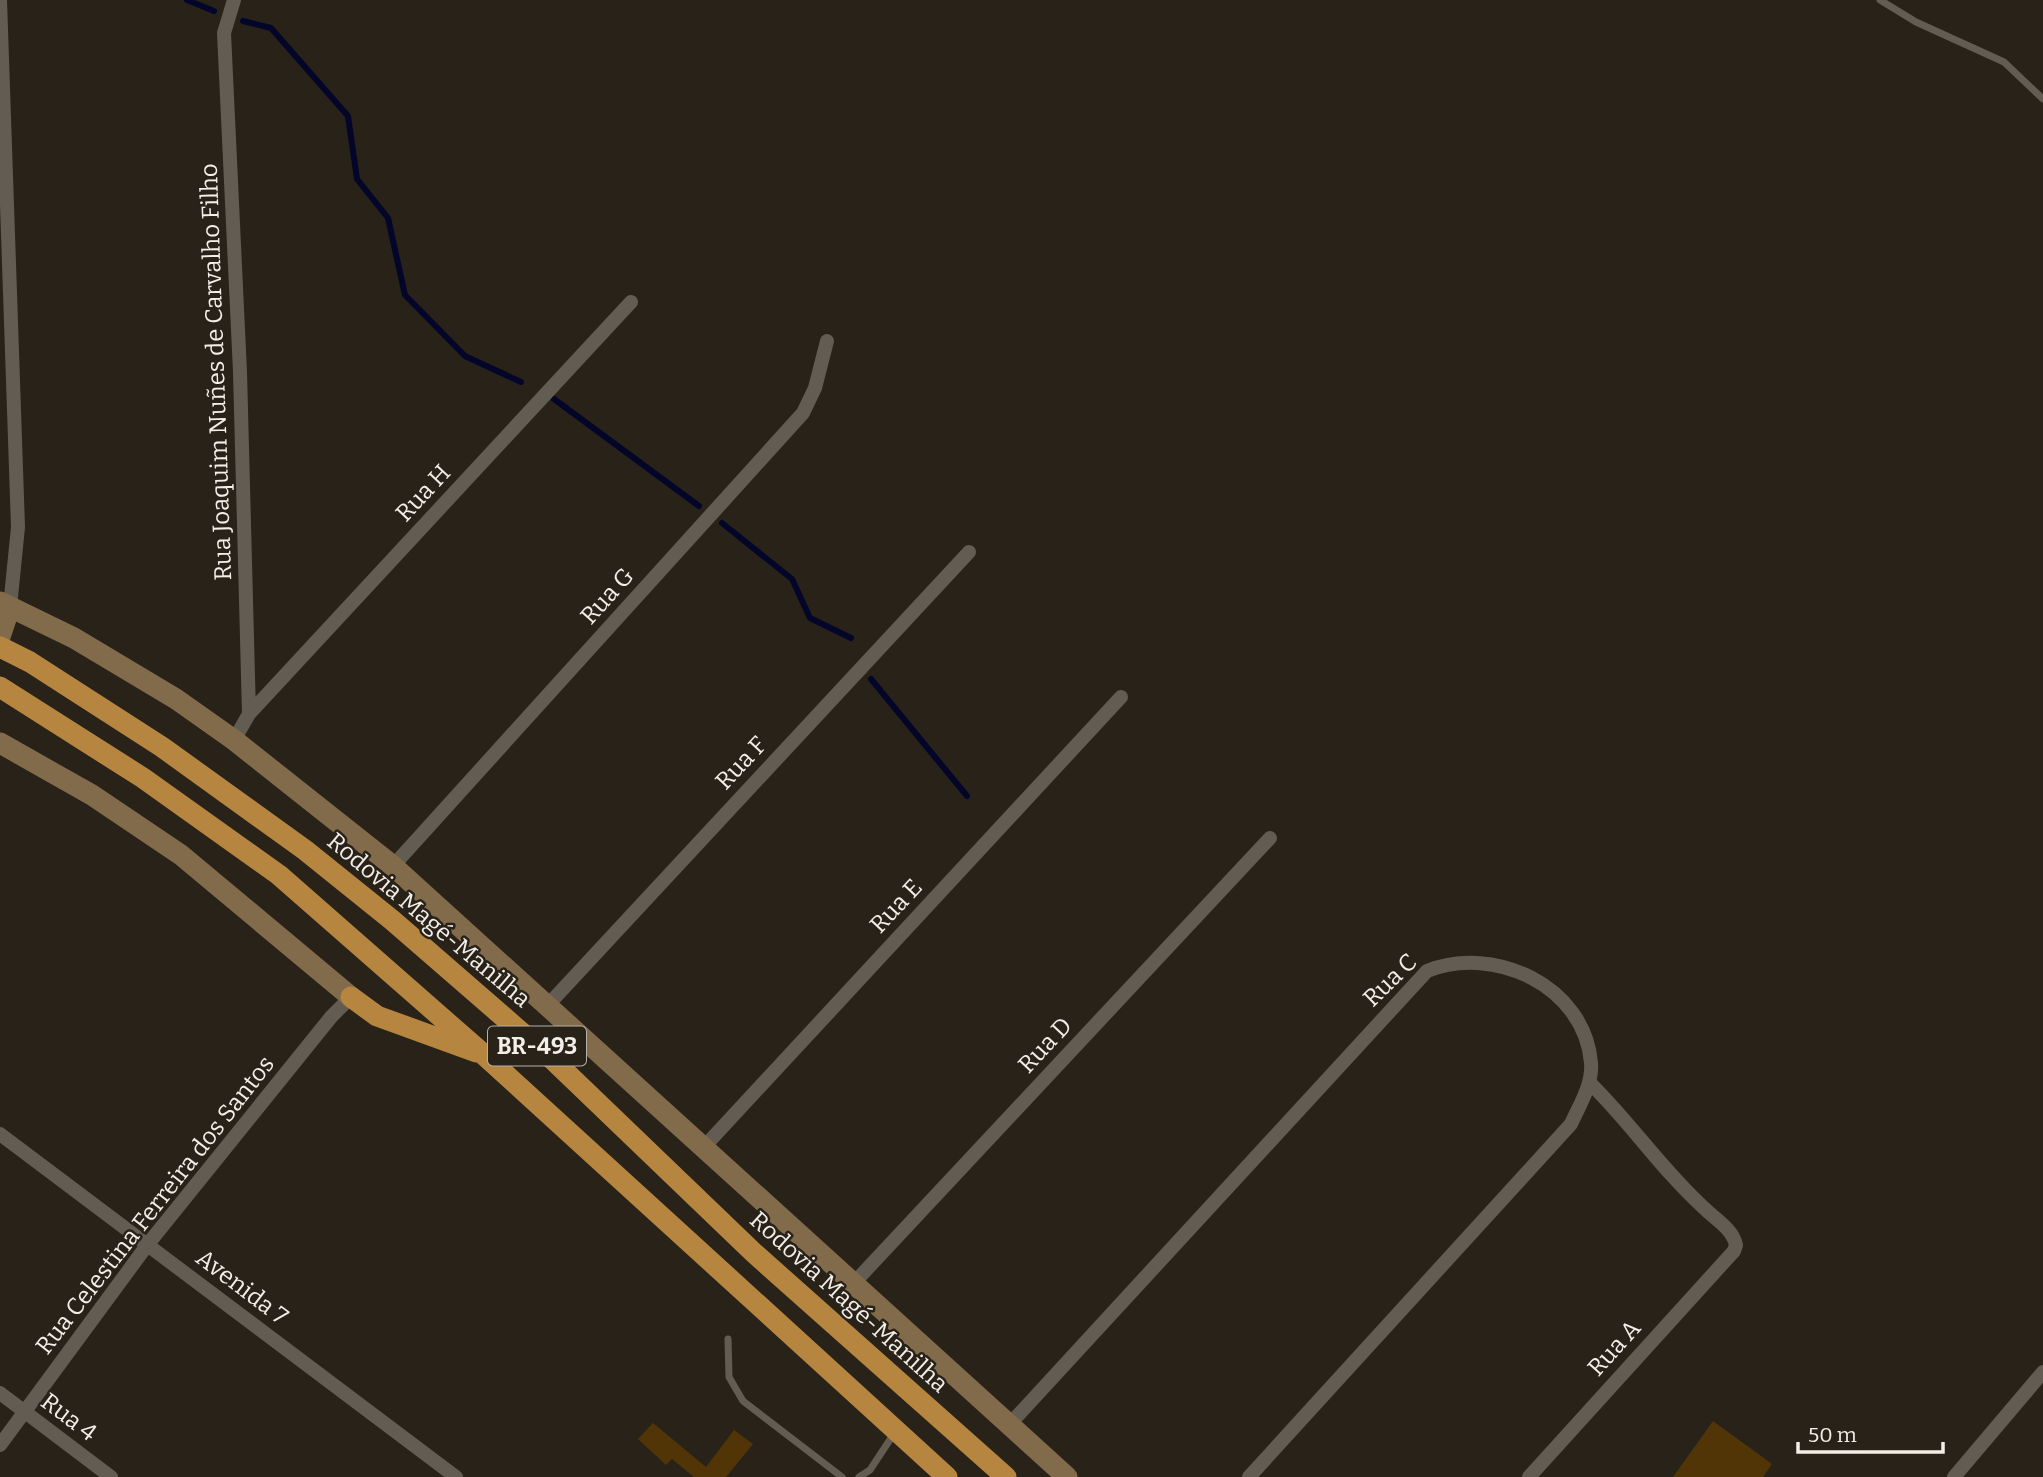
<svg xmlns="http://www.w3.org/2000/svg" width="2043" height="1477" viewBox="0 0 2043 1477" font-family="Bitter,serif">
<rect width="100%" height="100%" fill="#282219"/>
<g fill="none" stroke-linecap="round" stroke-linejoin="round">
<path stroke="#040629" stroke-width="6" d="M 187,0 L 214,11
M 243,21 L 271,28 L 348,116 L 357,179 L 388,218 L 405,295 L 465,356 L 521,382
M 554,399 L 699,506
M 722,523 L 792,579 L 810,618 L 851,638
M 871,679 L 967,796"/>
</g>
<path fill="#513507" d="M 1713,1421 L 1772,1464 L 1763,1477 L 1673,1477 Z
M 653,1423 L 706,1467 L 734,1430 L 753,1444 L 726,1477 L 694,1477 L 672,1459 L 666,1465 L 638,1439 Z"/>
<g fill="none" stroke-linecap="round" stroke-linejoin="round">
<path stroke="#635c52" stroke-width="7" d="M 1880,0 L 1916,22 L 2004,62 L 2043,99
M 728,1339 L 729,1377 L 743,1401 L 842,1477
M 859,1477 L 870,1470 L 895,1432"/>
<path stroke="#635c52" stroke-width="14" d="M 0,0 L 18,527 L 10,607
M 249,714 L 631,302
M 234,740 L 249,714 L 240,372 L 224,33 L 234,0
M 393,866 L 803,413 L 815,388 L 827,341
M 548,1005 L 969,552
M 0,1134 L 456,1477
M 705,1146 L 1121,697
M 853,1284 L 1270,838
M 0,1393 L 111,1477
M 1010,1424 L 1427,971 C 1494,944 1585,986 1591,1063 C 1593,1084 1579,1106 1571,1124 L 1249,1477
M 0,1445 L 148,1244 L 331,1017 L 351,997
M 1529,1477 L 1734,1251 L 1736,1245 C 1733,1229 1715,1219 1704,1208 C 1662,1170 1630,1122 1589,1082
M 1954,1477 L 2043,1372"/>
<path stroke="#826b4b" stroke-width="21" d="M 0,602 L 74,638 L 176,699 L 234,740 L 393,866 L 1067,1477
M 0,637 L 10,607
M 0,743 L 92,795 L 181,855 L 351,997"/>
<path stroke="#b6853f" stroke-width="21" d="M 0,647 L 30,662 L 162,747 L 305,850 L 392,920 L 552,1059 L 754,1253 L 1006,1477
M 0,687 L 143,778 L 279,875 L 482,1053 L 947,1477
M 351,997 L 377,1016 L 476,1052"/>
</g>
<g text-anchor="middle" stroke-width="5" stroke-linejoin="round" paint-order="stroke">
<rect fill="#282219" stroke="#b5b1aa" stroke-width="2" x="488" y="1026.5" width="98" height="39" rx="5"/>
<g font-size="23" font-weight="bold" fill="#f2eee8">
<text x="537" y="1054">BR-493</text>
</g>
<g font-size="24" fill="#f2eee8" stroke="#282219">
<text transform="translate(216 372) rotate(-92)" y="8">Rua Joaquim Nuñes de Carvalho Filho</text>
<text transform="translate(423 493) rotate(-47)" y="8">Rua H</text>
<text transform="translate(607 596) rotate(-48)" y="8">Rua G</text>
<text transform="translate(741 763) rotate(-47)" y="8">Rua F</text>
<text transform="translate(896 906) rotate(-47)" y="8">Rua E</text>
<text transform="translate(429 920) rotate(40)" y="8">Rodovia Magé-Manilha</text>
<text transform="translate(1390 980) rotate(-44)" y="8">Rua C</text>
<text transform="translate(1045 1045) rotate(-47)" y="8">Rua D</text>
<text transform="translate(155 1205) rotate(-52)" y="8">Rua Celestina Ferreira dos Santos</text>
<text transform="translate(242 1287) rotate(37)" y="8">Avenida 7</text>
<text transform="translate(849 1302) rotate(42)" y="8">Rodovia Magé-Manilha</text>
<text transform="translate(1614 1348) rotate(-48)" y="8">Rua A</text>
<text transform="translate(69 1417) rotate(37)" y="8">Rua 4</text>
</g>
</g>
<path d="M1798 1442v10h145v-10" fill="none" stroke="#f2eee8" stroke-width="3.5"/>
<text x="1808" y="1442" font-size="21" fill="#f2eee8" stroke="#282219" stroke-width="5" paint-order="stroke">50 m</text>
</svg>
